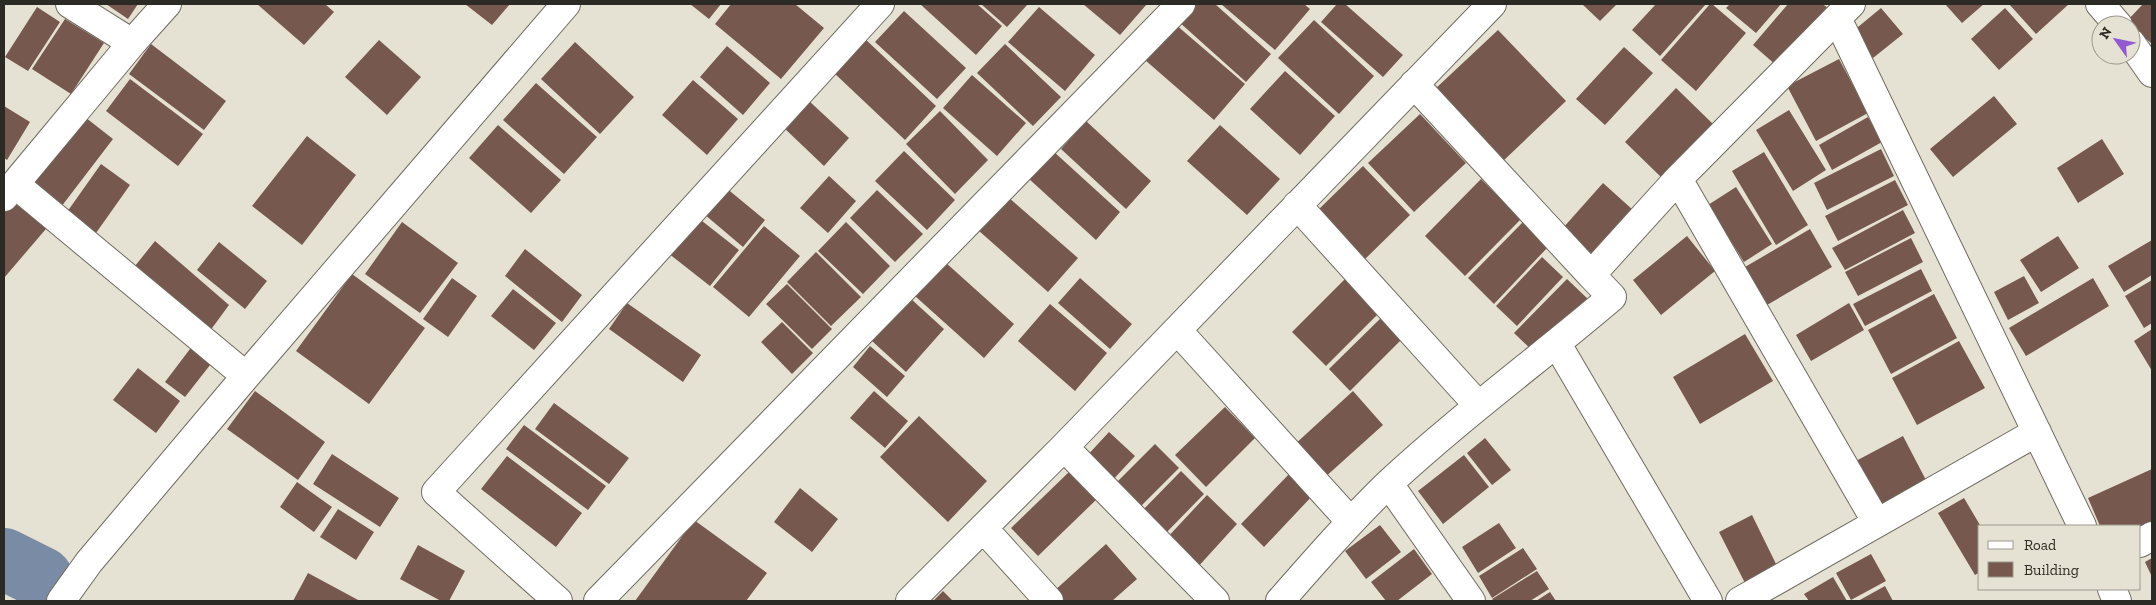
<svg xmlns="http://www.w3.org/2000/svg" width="2156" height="605" viewBox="0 0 2156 605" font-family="'Zilla Slab',serif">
<rect width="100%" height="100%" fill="#e6e2d3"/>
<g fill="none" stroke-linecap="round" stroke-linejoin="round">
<path stroke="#798ba5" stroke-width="62" d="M 4,559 L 42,578"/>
</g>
<path fill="#77584f" d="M 106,4 L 138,4 L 128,19 Z
M 257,4 L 325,4 L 334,12 L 304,45 Z
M 465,4 L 510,4 L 492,25 Z
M 690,4 L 721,4 L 709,19 Z
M 731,4 L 795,4 L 824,28 L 781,79 L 715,24 Z
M 920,4 L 977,4 L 1002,26 L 976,55 Z
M 981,4 L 1028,4 L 1007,27 Z
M 1083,4 L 1147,4 L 1120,35 Z
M 1194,4 L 1215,4 L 1271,54 L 1246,82 L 1178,21 Z
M 1221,4 L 1304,4 L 1310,9 L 1275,50 Z
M 1337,4 L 1345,4 L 1403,55 L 1383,77 L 1321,22 Z
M 1582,4 L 1617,4 L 1600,21 Z
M 1656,4 L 1706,4 L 1660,56 L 1632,30 Z
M 1710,4 L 1712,4 L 1746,33 L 1696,91 L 1661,60 Z
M 1730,4 L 1781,4 L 1756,33 L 1726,8 Z
M 1788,4 L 1822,4 L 1827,7 L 1777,66 L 1753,45 Z
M 1945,4 L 1984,4 L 1962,23 Z
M 2009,4 L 2069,4 L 2036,34 Z
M 2143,4 L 2152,4 L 2152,41 L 2151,43 L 2126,22 Z
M 37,7 L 60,22 L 28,71 L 5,57 Z
M 1039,7 L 1095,55 L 1065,91 L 1008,42 Z
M 1881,8 L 1903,34 L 1873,58 L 1852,32 Z
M 2005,8 L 2033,39 L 1999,70 L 1971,39 Z
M 904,11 L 966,68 L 937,99 L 875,42 Z
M 65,19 L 104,43 L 71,94 L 32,69 Z
M 1314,20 L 1374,76 L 1339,114 L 1278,58 Z
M 1175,24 L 1245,84 L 1214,120 L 1145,60 Z
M 1498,30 L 1566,101 L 1502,162 L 1434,90 Z
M 863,37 L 936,106 L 905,140 L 832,71 Z
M 379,40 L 421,77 L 387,115 L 345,77 Z
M 575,42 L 634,97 L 600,134 L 541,79 Z
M 151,44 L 226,101 L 204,130 L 129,74 Z
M 1005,44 L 1061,97 L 1033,126 L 977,73 Z
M 727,46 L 770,83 L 743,115 L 700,77 Z
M 1624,47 L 1653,73 L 1605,125 L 1576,99 Z
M 1839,59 L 1868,113 L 1816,141 L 1787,86 Z
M 1285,71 L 1335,116 L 1300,155 L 1250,109 Z
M 972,75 L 1026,123 L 997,156 L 943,108 Z
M 130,79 L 203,134 L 178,166 L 106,111 Z
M 693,80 L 738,119 L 707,155 L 662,115 Z
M 536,83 L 597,137 L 564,174 L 503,120 Z
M 1676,88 L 1714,125 L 1663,179 L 1625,142 Z
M 1994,96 L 2017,124 L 1953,177 L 1930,149 Z
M 808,100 L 849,138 L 824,166 L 782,126 Z
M 4,106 L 30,122 L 7,160 L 4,158 Z
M 1789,110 L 1826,170 L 1793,191 L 1756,130 Z
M 940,111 L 988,160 L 955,194 L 906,144 Z
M 81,114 L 113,139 L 61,207 L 29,182 Z
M 1420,114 L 1466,163 L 1414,212 L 1368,163 Z
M 1868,117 L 1882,142 L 1832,170 L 1819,145 Z
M 1086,121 L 1151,181 L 1126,209 L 1061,149 Z
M 498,125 L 561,180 L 531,213 L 469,158 Z
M 1220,125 L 1280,179 L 1247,215 L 1187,161 Z
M 307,136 L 356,175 L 302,245 L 252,206 Z
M 2102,139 L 2124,174 L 2078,203 L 2057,168 Z
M 1881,149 L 1894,176 L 1827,210 L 1814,183 Z
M 904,151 L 955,200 L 927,230 L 875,181 Z
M 1053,151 L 1120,212 L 1096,240 L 1028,178 Z
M 1764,152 L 1808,225 L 1776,245 L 1732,171 Z
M 101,164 L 130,185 L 96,233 L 67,212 Z
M 1363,166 L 1410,215 L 1362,262 L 1315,213 Z
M 829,176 L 856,201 L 828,233 L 800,208 Z
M 1481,179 L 1521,219 L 1465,276 L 1425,236 Z
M 1895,180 L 1908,205 L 1838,241 L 1825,216 Z
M 1603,183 L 1633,210 L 1592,254 L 1563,228 Z
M 725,187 L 765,220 L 743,247 L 704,214 Z
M 1736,187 L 1772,244 L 1744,262 L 1708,205 Z
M 877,190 L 923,234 L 895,262 L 850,218 Z
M 19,194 L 51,223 L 4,278 L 4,211 Z
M 1008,197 L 1078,258 L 1048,292 L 978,230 Z
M 1903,210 L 1915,233 L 1845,270 L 1832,248 Z
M 697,217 L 739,250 L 710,286 L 668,253 Z
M 402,222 L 458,263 L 420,313 L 365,274 Z
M 846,222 L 890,266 L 863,294 L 818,251 Z
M 1523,222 L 1548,247 L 1494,304 L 1468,278 Z
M 764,226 L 800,256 L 749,317 L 713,287 Z
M 1810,229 L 1832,267 L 1767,305 L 1745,267 Z
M 1687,236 L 1715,271 L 1661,315 L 1633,280 Z
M 2058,236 L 2079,268 L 2041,292 L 2020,260 Z
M 1911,238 L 1923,262 L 1858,296 L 1845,272 Z
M 2152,240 L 2152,275 L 2124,292 L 2108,266 Z
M 155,241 L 229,305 L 207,335 L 131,271 Z
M 219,242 L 267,281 L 245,309 L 197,270 Z
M 525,249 L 582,295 L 562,322 L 505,276 Z
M 816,252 L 861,297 L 831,326 L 787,282 Z
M 1542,257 L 1563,277 L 1517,326 L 1496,306 Z
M 945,262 L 1014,324 L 984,358 L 915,296 Z
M 1921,269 L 1932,291 L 1865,326 L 1853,304 Z
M 352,274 L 425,328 L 369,404 L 296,351 Z
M 1349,275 L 1383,309 L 1326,366 L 1292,332 Z
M 2024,276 L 2039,303 L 2008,320 L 1994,292 Z
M 452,278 L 477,296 L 448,337 L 423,319 Z
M 1080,278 L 1132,324 L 1110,349 L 1058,303 Z
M 2093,278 L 2109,306 L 2026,356 L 2009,328 Z
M 1567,279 L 1590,301 L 1537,355 L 1514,333 Z
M 2152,280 L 2152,323 L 2144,328 L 2125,296 Z
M 787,284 L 832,329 L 812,349 L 766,304 Z
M 513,289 L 556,323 L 534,350 L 491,316 Z
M 1934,294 L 1957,338 L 1891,374 L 1868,330 Z
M 910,298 L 944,329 L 906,372 L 872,341 Z
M 627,303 L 701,355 L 683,382 L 609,329 Z
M 1849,303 L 1864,330 L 1811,361 L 1796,335 Z
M 1050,304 L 1107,353 L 1075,391 L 1018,341 Z
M 1385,314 L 1406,335 L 1350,391 L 1329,369 Z
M 782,322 L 813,353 L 792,374 L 761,342 Z
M 2152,329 L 2152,371 L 2134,341 Z
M 1745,334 L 1773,381 L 1700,424 L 1673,377 Z
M 1959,341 L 1985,388 L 1917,425 L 1892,378 Z
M 193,345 L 214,360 L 185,397 L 165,382 Z
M 870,346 L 905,376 L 887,397 L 853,367 Z
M 138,368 L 180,401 L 156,433 L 113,400 Z
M 255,391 L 325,442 L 298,480 L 227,429 Z
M 874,391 L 908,421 L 885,448 L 850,418 Z
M 1353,391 L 1383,425 L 1323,479 L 1293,446 Z
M 554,403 L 629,458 L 609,484 L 535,429 Z
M 1225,407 L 1255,438 L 1206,487 L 1175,455 Z
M 919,416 L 987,481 L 948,522 L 880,457 Z
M 524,425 L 606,486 L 588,510 L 506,449 Z
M 1109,432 L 1135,456 L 1110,483 L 1084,459 Z
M 1903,436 L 1927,482 L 1879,508 L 1854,462 Z
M 1485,438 L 1511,470 L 1492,485 L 1467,453 Z
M 1155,444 L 1179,468 L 1137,510 L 1113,486 Z
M 332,454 L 399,498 L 380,527 L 313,484 Z
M 1464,455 L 1489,487 L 1443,524 L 1418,491 Z
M 507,456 L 582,513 L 556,547 L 481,489 Z
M 2152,469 L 2152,531 L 2140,537 L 2140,526 L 2100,526 L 2088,498 Z
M 1181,471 L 1204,494 L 1163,536 L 1140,513 Z
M 1292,471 L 1315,493 L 1264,547 L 1241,524 Z
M 1069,472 L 1097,499 L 1038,556 L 1011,528 Z
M 297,482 L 332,507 L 314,532 L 280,507 Z
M 800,488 L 838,519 L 812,552 L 774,522 Z
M 1207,495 L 1237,524 L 1196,569 L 1165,540 Z
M 1964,498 L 1980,525 L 1980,572 L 1975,575 L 1938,513 Z
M 338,509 L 374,532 L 356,560 L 320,537 Z
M 1752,515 L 1777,566 L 1745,583 L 1719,532 Z
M 694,520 L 767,573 L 746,601 L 635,601 Z
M 1499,523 L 1516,548 L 1478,573 L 1462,547 Z
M 1380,525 L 1401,552 L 1366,579 L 1345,551 Z
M 1106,544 L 1137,579 L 1112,601 L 1062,601 L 1053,592 Z
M 418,545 L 465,571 L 449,601 L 441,601 L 400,579 Z
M 1523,548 L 1537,569 L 1492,598 L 1479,576 Z
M 1414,549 L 1432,574 L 1397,601 L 1386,601 L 1371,582 Z
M 1871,554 L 1886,581 L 1851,600 L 1836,573 Z
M 2152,558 L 2152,577 L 2145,562 Z
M 1537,571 L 1549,589 L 1530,601 L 1494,601 L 1492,599 Z
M 308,573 L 360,601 L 293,601 Z
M 1833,577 L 1847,601 L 1809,601 L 1804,594 Z
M 1885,586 L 1893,601 L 1858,601 Z
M 943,591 L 953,601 L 933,601 Z
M 1550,592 L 1556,601 L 1536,601 Z"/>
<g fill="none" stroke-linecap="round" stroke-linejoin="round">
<defs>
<path id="street" d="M 70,4 L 132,43
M 2100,4 L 2118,25
M 1837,18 L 2082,526
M 2131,43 L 2152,73
M 1414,84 L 1591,275 L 1678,179 L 1851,4
M 1678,179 L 1877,523
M 16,185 L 246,376
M 4,197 L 132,43 L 167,4
M 1297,205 L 1478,405
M 1177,330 L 1351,522
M 1557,344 L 1708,601
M 1064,447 L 1215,601
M 1389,484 L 1471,601
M 983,528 L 1049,601
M 2140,543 L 2152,536
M 2112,589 L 2117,601
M 61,601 L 89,562 L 246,376 L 566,4
M 558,601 L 436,492 L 880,4
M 598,601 L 1181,4
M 910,601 L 1064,447 L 1492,4
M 1280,601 C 1315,561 1350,521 1388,484 C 1459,418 1538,360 1612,297 L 1591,275
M 1740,601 L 2037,432"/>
</defs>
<use href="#street" stroke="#6f6b5e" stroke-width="30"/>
<use href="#street" stroke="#fff" stroke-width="28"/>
</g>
<rect width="2156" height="605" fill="none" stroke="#2c2a24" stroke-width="10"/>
<rect x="1978" y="525" width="162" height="65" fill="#e6e2d3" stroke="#9c988d"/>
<rect x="1988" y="541" width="25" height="8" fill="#ffffff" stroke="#9c988d"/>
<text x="2024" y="550" font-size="15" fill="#2c2a24">Road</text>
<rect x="1988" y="562" width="25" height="15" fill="#77584f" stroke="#9c988d"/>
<text x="2024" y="575" font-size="15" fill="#2c2a24">Building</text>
<g transform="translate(2116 40) rotate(303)"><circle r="24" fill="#e6e2d3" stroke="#9c988d"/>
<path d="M0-4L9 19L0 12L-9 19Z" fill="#9259d0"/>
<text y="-8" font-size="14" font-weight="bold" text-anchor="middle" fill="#2c2a24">N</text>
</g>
</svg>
